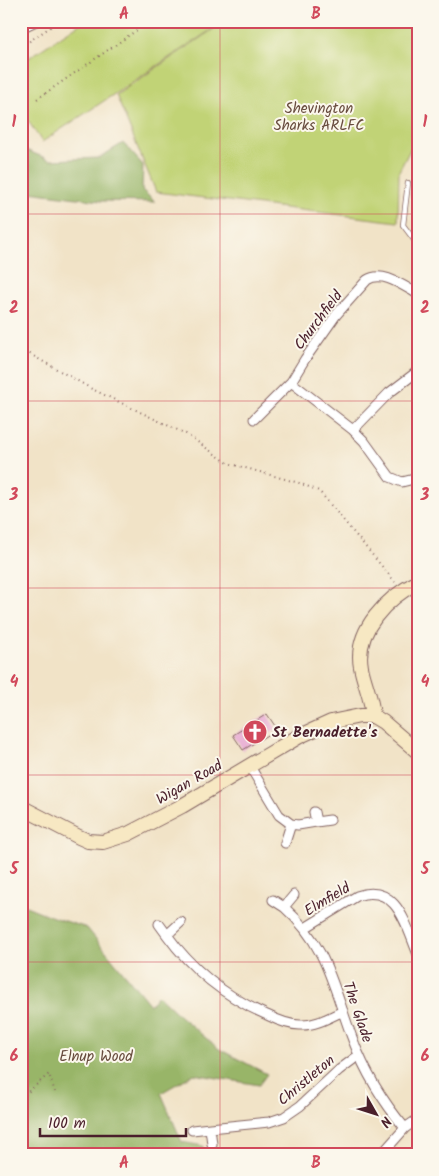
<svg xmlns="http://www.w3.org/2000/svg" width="439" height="1176" viewBox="0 0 439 1176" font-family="Kalam,sans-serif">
<rect width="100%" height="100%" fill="#fbf7ec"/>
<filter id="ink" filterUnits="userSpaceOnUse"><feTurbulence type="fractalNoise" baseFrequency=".02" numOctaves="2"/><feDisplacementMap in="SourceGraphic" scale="10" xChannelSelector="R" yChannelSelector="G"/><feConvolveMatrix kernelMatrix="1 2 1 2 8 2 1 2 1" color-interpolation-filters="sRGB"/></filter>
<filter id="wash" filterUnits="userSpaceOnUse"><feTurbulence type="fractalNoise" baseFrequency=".0096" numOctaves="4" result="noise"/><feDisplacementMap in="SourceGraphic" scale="20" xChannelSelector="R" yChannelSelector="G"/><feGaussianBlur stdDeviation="1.12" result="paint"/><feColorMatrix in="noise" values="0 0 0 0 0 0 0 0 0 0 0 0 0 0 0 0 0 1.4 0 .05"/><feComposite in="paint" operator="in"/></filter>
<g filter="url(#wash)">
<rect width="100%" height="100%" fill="#f1e3c7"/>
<path fill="#c1d376" stroke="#867950" d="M 84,21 L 210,21 L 214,28 L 42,142 L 21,110 L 21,63 Z
M 217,21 L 418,21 L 418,134 L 399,171 L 398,222 L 156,192 L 116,95 L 215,28 Z"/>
<path fill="#98b567" stroke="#716a49" d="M 123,143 L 143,165 L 142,190 L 155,202 L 101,201 L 21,191 L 21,148 L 50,160 L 99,158 Z
M 21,904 L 53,917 L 87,928 L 150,1005 L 158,995 L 181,1017 L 219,1049 L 267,1074 L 259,1085 L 194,1074 L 161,1093 L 182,1142 L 203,1146 L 204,1155 L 21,1155 Z"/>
<g id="blocks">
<path fill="#e8aed4" d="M 267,714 L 277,729 L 243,750 L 233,735 Z"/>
</g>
</g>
<g filter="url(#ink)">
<use href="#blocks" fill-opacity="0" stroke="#846462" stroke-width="1"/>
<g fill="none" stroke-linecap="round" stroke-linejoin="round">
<defs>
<path id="lane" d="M 408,183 L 403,225 L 418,245"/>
<path id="street" d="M 21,28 L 36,21
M 418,371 L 389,393 L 353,430 L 364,441 L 390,477 L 402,482 L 418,478
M 291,382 L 353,430
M 254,419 L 291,382 L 305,359 L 336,315 L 367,280 C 383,270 403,286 418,294
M 249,765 L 279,815 L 291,824
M 314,812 L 316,822 L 330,820
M 285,843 L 291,824 L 298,825 L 316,822
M 273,900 L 284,907 L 294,895
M 284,907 C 328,946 333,988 353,1040 C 365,1072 384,1103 405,1128
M 159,924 L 167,935 L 181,922
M 305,928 L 357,896 C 397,882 406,926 418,954
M 167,935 C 193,971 226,997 267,1015 C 277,1020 288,1025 300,1025 C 315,1026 330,1017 343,1011
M 210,1128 L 269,1122 L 284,1117 L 300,1106 L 339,1070 L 359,1055
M 192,1130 L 210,1128 L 212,1144
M 381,1155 L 405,1128 L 418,1119"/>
<path id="secondary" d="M 373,716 C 372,699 364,683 361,667 C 354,630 388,597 418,582
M 21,807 L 79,837 L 88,841 L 103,842 L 128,834 L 182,806 L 298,737 L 331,722 L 360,716 L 373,716 L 383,722 L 418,752"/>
</defs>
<use href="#lane" stroke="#846462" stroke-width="6"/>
<use href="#street" stroke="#846462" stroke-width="11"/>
<use href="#secondary" stroke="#846462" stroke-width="16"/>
<path stroke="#846462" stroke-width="2" stroke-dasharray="1 4" stroke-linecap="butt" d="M 21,47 L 59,21
M 37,99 L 150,21
M 21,349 L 92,389 L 186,434 L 228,463 L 299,483 L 319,491 L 395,582
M 21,1098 L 49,1074 L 55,1092"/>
<use href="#lane" stroke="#fff" stroke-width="4.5"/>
<use href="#street" stroke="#fff" stroke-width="9"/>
<use href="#secondary" stroke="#f7e8c3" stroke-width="14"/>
</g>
</g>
<path fill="none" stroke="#d1495b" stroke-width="1" stroke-opacity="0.55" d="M 220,21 L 220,1155M 21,214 L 418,214M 21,401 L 418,401M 21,588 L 418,588M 21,775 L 418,775M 21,962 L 418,962"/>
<defs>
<symbol id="church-disc" viewBox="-11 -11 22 22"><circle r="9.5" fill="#d1495b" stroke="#fbf7ec"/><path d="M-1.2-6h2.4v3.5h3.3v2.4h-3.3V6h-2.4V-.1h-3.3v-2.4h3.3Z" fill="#fff"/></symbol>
</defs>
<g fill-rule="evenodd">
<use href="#church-disc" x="241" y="718" width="28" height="28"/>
</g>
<g text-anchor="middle" stroke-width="4" stroke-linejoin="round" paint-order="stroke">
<g font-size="15" fill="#684c3e" stroke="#fbf7ec">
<text x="319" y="113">Shevington<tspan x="319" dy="17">Sharks ARLFC</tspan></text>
<text x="96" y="1061">Elnup Wood</text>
</g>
<g font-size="15" fill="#4a1f2b" stroke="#fbf7ec">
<text transform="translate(318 320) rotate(-53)" y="5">Churchfield</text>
<text transform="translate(189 782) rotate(-30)" y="5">Wigan Road</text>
<text transform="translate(327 899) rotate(-31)" y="5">Elmfield</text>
<text transform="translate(358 1012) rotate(71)" y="5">The Glade</text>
<text transform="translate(306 1080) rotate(-40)" y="5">Christleton</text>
</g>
<g font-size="15" font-weight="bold" fill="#4a1f2b" stroke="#fbf7ec" text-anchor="start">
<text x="272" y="737">St Bernadette's</text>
</g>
</g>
<rect width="439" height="1176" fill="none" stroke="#fbf7ec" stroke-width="55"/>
<g transform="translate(376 1114) rotate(129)" stroke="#fbf7ec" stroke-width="4" paint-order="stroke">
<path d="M0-4L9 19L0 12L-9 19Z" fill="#4a1f2b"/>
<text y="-8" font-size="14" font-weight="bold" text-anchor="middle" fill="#4a1f2b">N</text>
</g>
<path d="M40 1128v8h146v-8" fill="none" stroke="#4a1f2b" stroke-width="2.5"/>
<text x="48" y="1128" font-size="15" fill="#4a1f2b" stroke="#fbf7ec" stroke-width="4" paint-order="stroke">100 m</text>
<rect x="28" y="28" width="384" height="1120" fill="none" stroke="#d1495b" stroke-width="2"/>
<g font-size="16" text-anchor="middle" font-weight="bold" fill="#d1495b">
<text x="124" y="19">A</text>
<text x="316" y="19">B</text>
<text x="14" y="127">1</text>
<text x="425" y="127">1</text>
<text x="14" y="313">2</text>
<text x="425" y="313">2</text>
<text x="14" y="500">3</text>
<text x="425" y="500">3</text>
<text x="14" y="687">4</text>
<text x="425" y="687">4</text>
<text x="14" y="874">5</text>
<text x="425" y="874">5</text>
<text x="14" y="1061">6</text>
<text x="425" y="1061">6</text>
<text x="124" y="1168">A</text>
<text x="316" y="1168">B</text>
</g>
</svg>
